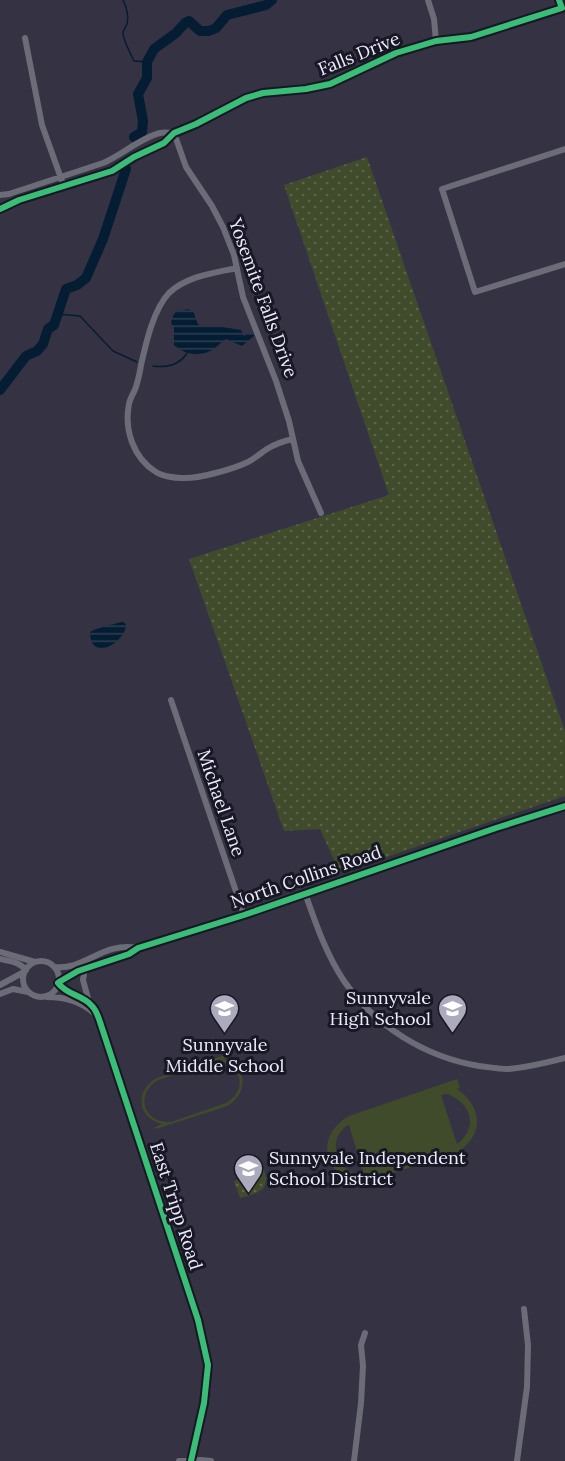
<svg xmlns="http://www.w3.org/2000/svg" width="565" height="1461" viewBox="0 0 565 1461" font-family="Lora,serif">
<defs>
<pattern id="green-dots" width="8" height="8" patternUnits="userSpaceOnUse" patternTransform="scale(1.5)"><rect width="8" height="8" fill="#404b2b"/><path d="M2 2h.1M6 6h.1" fill="none" stroke="#5c654b" stroke-width="1.8" stroke-linecap="round"/></pattern>
<pattern id="water-rules" width="6" height="5" patternUnits="userSpaceOnUse" patternTransform="scale(1.5)"><rect width="6" height="5" fill="#051d32"/><path d="M0 2.5h6" fill="none" stroke="#2a3e51"/></pattern>
</defs>
<rect width="100%" height="100%" fill="#353343"/>
<path fill="url(#green-dots)" d="M 367,157 L 565,731 L 565,796 L 340,873 L 320,829 L 284,831 L 189,559 L 389,495 L 284,185 Z
M 256,1159 C 264,1166 272,1184 260,1191 C 255,1194 246,1196 240,1198 L 234,1181 L 252,1175 L 248,1162 Z"/>
<path fill="#404b2b" fill-rule="evenodd" d="M 228,1054 L 229,1057 L 223,1059 C 249,1066 248,1094 227,1106 L 156,1129 L 155,1127 L 162,1124 C 136,1117 135,1090 157,1078 ZM 220,1061 C 243,1067 247,1091 226,1103 L 171,1122 C 144,1124 134,1095 158,1080 L 212,1062 Z
M 457,1079 L 460,1087 L 457,1089 C 483,1107 484,1134 458,1152 L 371,1180 C 327,1186 310,1138 349,1116 ZM 447,1094 C 471,1102 479,1128 457,1144 L 441,1095 ZM 348,1125 L 349,1125 L 364,1174 C 337,1176 325,1139 348,1125 Z"/>
<path fill="url(#water-rules)" d="M 187,309 L 193,311 L 198,324 L 201,327 L 223,327 L 241,330 L 244,336 L 248,333 L 253,333 L 254,336 L 242,346 L 226,339 C 221,342 219,345 215,348 C 202,358 185,355 174,345 L 174,327 L 171,323 L 173,316 L 177,310 L 182,311 Z
M 121,622 L 123,622 L 126,624 C 126,643 90,663 90,632 C 98,627 112,625 121,622 Z"/>
<g fill="none" stroke-linecap="round" stroke-linejoin="round">
<path stroke="#051d32" stroke-width="1.5" d="M 123,0 C 127,8 129,15 127,24 C 126,27 123,30 123,33 C 123,38 131,55 134,61 L 147,62
M 57,314 L 80,316 L 113,351 L 137,362
M 153,366 C 166,368 180,365 187,353"/>
<path stroke="#051d32" stroke-width="10" d="M 134,137 L 142,132 L 143,121 L 138,94 L 147,78 L 147,62 L 154,49 L 176,33 L 185,23 L 189,21 L 200,31 L 209,31 L 216,28 L 227,15 L 266,5 L 272,0
M 0,390 L 26,356 L 37,351 L 43,344 L 48,329 L 54,325 L 66,289 L 77,285 L 86,278 L 103,239 L 126,169"/>
<path stroke="#6c6b78" stroke-width="6" d="M 428,0 L 434,19 L 436,41
M 25,38 L 42,125 L 62,181
M 174,133 L 186,167 L 212,206 L 223,227 L 234,255 L 243,297 L 276,381 L 289,421 L 298,461 L 321,513
M 565,149 L 442,189 L 475,292 L 565,264
M 0,195 L 9,194 L 103,163 C 122,155 140,138 160,133 C 164,132 169,133 174,133
M 0,209 L 19,200 L 112,171 L 134,157 L 164,143 L 174,133 L 196,124 L 246,98 L 263,93 L 306,89 L 330,84 L 396,53 L 436,41 L 471,37 L 562,8 L 559,0
M 237,268 C 214,273 187,276 169,293 C 153,310 146,343 141,365 C 140,372 138,380 136,387 C 134,393 130,398 129,404 C 124,429 133,458 156,472 C 162,476 174,478 182,478 C 199,479 233,469 248,462 C 255,458 261,453 267,449 C 275,444 284,441 293,439
M 171,700 L 244,915
M 305,893 C 316,924 326,954 344,981 C 375,1026 425,1057 479,1066 C 488,1067 498,1069 507,1069 C 526,1068 546,1063 565,1058
M 0,952 L 35,962
M 0,959 C 9,961 20,962 26,970
M23 979a18 18 0 1 1 36 0a18 18 0 1 1-36 0Z
M 54,967 C 85,971 102,941 138,948
M 85,968 L 83,980 L 89,1002
M 59,982 L 78,971 L 129,954 L 138,948 L 244,915 L 496,828 L 565,806
M 58,983 C 67,995 82,995 91,1005 C 96,1009 98,1016 100,1022 L 198,1320 L 208,1365 L 204,1403 L 191,1461
M 0,985 L 24,972
M 0,994 L 13,989 L 28,992
M 47,997 C 64,997 82,1002 95,1014
M 179,1461 L 201,1460 L 211,1461
M 354,1461 L 361,1403 L 363,1366 L 361,1345 L 365,1333
M 517,1461 L 527,1387 L 528,1345 L 524,1309"/>
<defs>
<path id="cycleway" d="M 0,209 L 19,200 L 112,171 L 134,157 L 164,143 L 174,133 L 196,124 L 246,98 L 263,93 L 306,89 L 330,84 L 396,53 L 436,41 L 471,37 L 562,8 L 559,0
M 59,982 L 78,971 L 129,954 L 138,948 L 244,915 L 496,828 L 565,806
M 58,983 C 67,995 82,995 91,1005 C 96,1009 98,1016 100,1022 L 198,1320 L 208,1365 L 204,1403 L 191,1461"/>
</defs>
<use href="#cycleway" stroke="#181724" stroke-width="10"/>
<use href="#cycleway" stroke="#3abd76" stroke-width="6"/>
</g>
<defs>
<symbol id="school-pin" viewBox="-11 -11 22 30"><path d="M0 17L-7.5 6A9.5 9.5 0 1 1 7.5 6Z" fill="#acabbd" stroke="#181724"/><path d="M0-5L7-2L0 1L-7-2ZM-4 1L0 2.5L4 1V4Q0 6-4 4Z" fill="#fff"/></symbol>
</defs>
<g fill-rule="evenodd">
<use href="#school-pin" x="208" y="992" width="33" height="45"/>
<use href="#school-pin" x="436" y="992" width="33" height="45"/>
<use href="#school-pin" x="232" y="1152" width="33" height="45"/>
</g>
<g text-anchor="middle" stroke-width="6" stroke-linejoin="round" paint-order="stroke">
<g font-size="18" fill="#ecebfe" stroke="#181724">
<text transform="translate(359 54) rotate(-22)" y="6">Falls Drive</text>
<text transform="translate(263 298) rotate(70)" y="6">Yosemite Falls Drive</text>
<text transform="translate(221 803) rotate(71)" y="6">Michael Lane</text>
<text transform="translate(306 877) rotate(-19)" y="6">North Collins Road</text>
<text transform="translate(176 1206) rotate(72)" y="6">East Tripp Road</text>
</g>
<g font-size="18" fill="#ecebfe" stroke="#181724" text-anchor="end">
<text x="431" y="1004">Sunnyvale<tspan x="431" dy="21">High School</tspan></text>
<text x="225" y="1051" text-anchor="middle">Sunnyvale<tspan x="225" dy="21">Middle School</tspan></text>
<text x="269" y="1164" text-anchor="start">Sunnyvale Independent<tspan x="269" dy="21">School District</tspan></text>
</g>
</g>
</svg>
